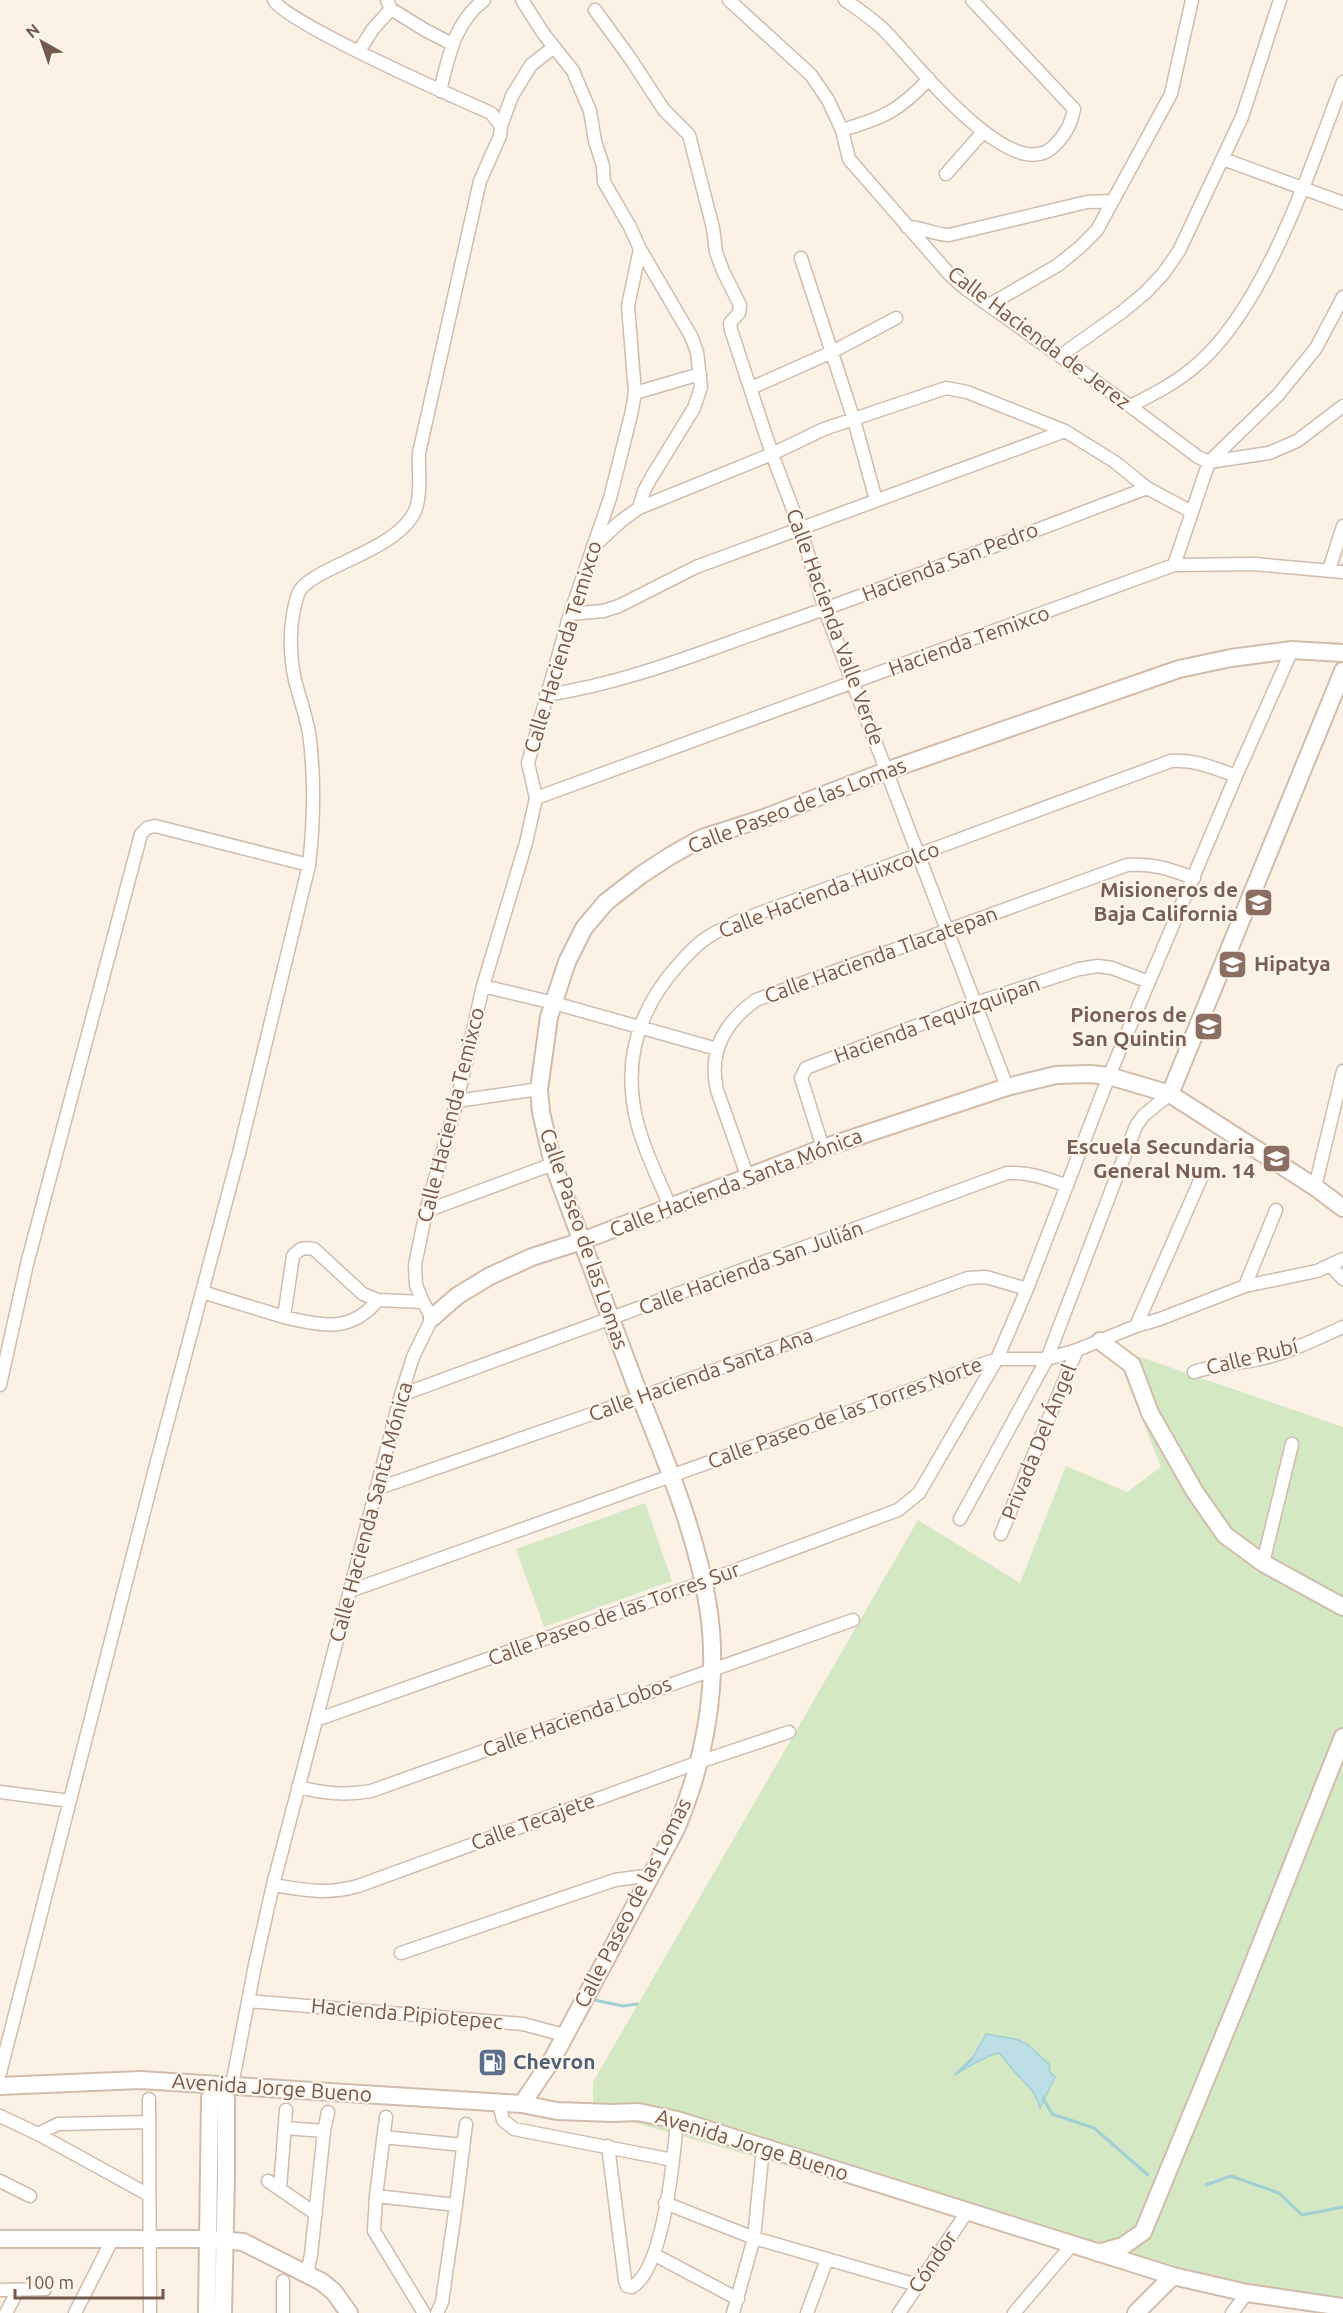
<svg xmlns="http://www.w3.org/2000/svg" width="1343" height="2313" viewBox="0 0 1343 2313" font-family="Ubuntu,sans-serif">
<rect width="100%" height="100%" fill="#fbf2e5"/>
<path fill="#d4e8c4" d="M 1114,1348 L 1343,1427 L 1343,2307 L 1071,2246 L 593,2111 L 593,2082 L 918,1520 L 1020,1583 L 1066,1466 L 1127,1492 L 1161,1467 Z
M 645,1503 L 672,1581 L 544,1627 L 516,1549 Z"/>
<path fill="#bbdfe4" stroke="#a1cfd6" stroke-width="1.5" d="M 986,2034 L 1015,2039 L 1027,2044 L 1050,2065 L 1049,2071 L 1055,2077 L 1040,2108 C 1034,2088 1027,2086 1015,2072 C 1009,2066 1005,2059 999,2053 C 983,2056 970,2067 956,2074 L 972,2059 Z"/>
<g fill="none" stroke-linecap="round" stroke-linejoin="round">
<path stroke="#a1cfd6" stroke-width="3" d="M 594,2000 L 623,2006 L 637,2004
M 956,2074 L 972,2059
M 1043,2098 L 1052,2114 L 1094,2128 L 1148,2175
M 1206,2185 L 1231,2176 L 1279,2193 L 1302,2215 L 1343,2207"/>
<defs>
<path id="street" d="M 274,0 C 284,22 459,99 491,113 L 501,126
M 387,0 L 391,9 L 425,30 L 452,44
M 522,0 L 543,33 L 573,71 L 590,111 L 595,141 L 603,166 L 604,182 L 630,227 L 640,249 L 691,336 L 697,352 L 701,387 L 694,408 L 651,478 L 644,491 L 639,508
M 729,0 L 811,75 L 828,100 L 842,130 L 849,159 L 950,275 L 966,289 L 1130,406 L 1198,457 L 1209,462 L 1269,453 L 1297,441 L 1343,406
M 845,0 C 859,10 873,19 885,31 C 912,58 1013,191 1055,145 C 1066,134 1071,124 1074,109 L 972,0
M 595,10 L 630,58 L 664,110 L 689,135 L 713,228 L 716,252 L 723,271 L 740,305 L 739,313 L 730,323 L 731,330 L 772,454 L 800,528 L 825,610 L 1007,1087
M 359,51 L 373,29 L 391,9
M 440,91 C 449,56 454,23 484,0
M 842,130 C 883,118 899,111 929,79
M 1223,159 L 1343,203
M 946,174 L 983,132
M 907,227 C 923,227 934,235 949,235 L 1087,202 L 1113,201
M 801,258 L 854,420 L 876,500
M 989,305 L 1058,265 L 1079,248 L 1097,230 L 1171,94 L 1192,0
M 1060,356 L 1122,312 L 1145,293 L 1163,274 L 1179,251 L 1242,117 L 1280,0
M 751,388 L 832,352 L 896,318
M 635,393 L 700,374
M 1130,406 C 1152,395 1174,384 1193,368 C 1265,310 1310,168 1343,82
M 595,545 L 621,521 L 639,508 L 772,454 L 824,429 L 946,388 L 967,392 L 1065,431 L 1115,462 L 1147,488 L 1192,512
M 1174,565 L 1209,462 L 1278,395 L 1316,348 L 1343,297
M 1329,570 L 1343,526
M 570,614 L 603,611 L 619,606 L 696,567 L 1065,431
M 546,695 C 620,684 689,657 759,632 C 890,587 1018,537 1147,488
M 536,798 L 1174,565 L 1254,564 L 1343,572
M 483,986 L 554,1003 L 717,1049
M 457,1101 L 539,1089
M 823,1148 L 801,1078 L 806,1068 L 976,1003 L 1079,969 L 1098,966 L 1112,968 L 1149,982
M 748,1178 L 717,1090 C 708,1051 725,1022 756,1000 L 1127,865 C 1154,863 1169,869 1194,878
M 1315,1187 L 1343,1071
M 670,1207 C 659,1179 644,1151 637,1122 C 622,1062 638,1010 678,965 C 687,955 696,944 708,937 C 717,931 727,927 736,922 L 1171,761 C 1194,759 1214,768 1236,776
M 426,1211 L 553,1164
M 1331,1266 L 1343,1279
M 1245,1286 L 1276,1210
M 202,1292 L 284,1317 L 293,1256 C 300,1248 304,1247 314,1249 L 363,1294 L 378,1300 L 423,1302
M 284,1317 C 323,1326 351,1333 378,1300
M 1136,1326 L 1202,1176
M 1194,1372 C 1214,1365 1234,1364 1255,1360 C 1286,1354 1314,1340 1343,1327
M 0,1385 L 27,1264 L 141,834 L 147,828 L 155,826 L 309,865
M 401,1395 L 1007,1173 C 1029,1172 1046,1178 1067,1186
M 376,1489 L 641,1397 L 968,1278 L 986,1277 L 1027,1289
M 960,1519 L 1047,1359 L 1136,1126 L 1144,1115 L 1170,1094
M 1001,1534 L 1077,1350
M 1263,1563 L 1292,1444
M 350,1591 L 997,1359 L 1047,1359 L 1077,1350 L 1136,1326 L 1160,1319 L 1245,1286 L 1317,1271 L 1343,1259
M 316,1720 L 704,1582 L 898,1510 L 919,1493 L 997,1359 L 1027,1289 L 1109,1076 L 1236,776 L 1292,650
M 298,1787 C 324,1793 344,1796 371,1791 L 853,1620
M 0,1792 L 70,1801
M 273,1885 C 306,1890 325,1895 358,1886 L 699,1762 L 789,1732
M 401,1953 L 615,1880 L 652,1875
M 248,2001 L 523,2024 L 564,2035
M 0,2073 L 156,1465 L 239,1153 L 309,865 C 314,821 315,777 309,733 C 306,715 299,697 295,680 C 289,653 289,621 298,594 C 307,568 397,552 415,511 C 422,493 418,472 419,453 L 480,181 L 500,136 L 501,126 L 512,96 L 531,65 L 554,47
M 232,2085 L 255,1965 L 273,1885 L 401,1395 L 413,1357 L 432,1318 L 423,1302 L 416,1285 L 415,1265 L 426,1211 L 457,1101 L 483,986 L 526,843 L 536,798 L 528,763 L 570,614 L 610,498 L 631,415 L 635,393 L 628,306 L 640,249
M 149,2099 L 150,2313
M 499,2103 L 503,2120 L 514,2129 L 673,2160
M 0,2116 L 38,2134 L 149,2195
M 386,2117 L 376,2196 L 374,2231 L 424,2313
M 285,2128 L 324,2131
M 38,2134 L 58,2124 L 148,2122
M 383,2137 L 463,2145
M 608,2146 L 625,2280 L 627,2286 L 632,2287 C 664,2269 674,2156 677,2120
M 0,2181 L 30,2196
M 268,2181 L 316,2214
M 280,2189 L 286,2110
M 376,2196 L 456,2205
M 665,2203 L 754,2238 L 917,2285
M 655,2255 L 738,2299
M 307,2273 L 311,2255 L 324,2131 L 328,2112
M 283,2281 L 283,2313
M 0,2290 L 45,2289
M 6,2313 L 18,2290
M 75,2313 L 113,2238
M 437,2313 L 442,2302 L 456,2205 L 466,2124
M 733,2313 L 754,2238 L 763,2148
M 807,2313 L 827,2259
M 899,2313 L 967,2212
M 1014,2313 L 1071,2246
M 1232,2313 L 1247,2293"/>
<path id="secondary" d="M 1170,1094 L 1343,671
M 432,1318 L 457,1296 L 490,1276 L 532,1257 L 582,1241 L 823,1148 L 1007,1087 L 1056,1075 L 1090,1074 L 1109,1076 L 1170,1094 L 1315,1187 L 1343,1208
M 1100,1341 L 1132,1365 L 1150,1413 L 1195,1492 L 1225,1535 L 1263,1563 L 1343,1607
M 0,2086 L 140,2080 L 522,2104 L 557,2111 L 613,2113 L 638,2112 L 677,2120 L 1173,2276 L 1247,2293 L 1343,2307
M 522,2104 L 553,2058 L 676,1829 C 705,1761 720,1680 708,1606 C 696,1530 664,1457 636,1386 C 608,1312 581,1238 553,1164 L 541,1112 L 539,1089 L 549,1017 L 567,962 L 584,928 L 606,902 L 641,875 L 670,856 L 702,838 L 764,818 L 886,771 L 1179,669 L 1231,658 L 1292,650 L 1343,653
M 0,2239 L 208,2239 L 243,2242 L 322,2282 L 334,2292 L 349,2313
M 1098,2253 L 1123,2246 L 1143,2232 L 1243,1989 L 1343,1737
M 207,2313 L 210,2098 L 218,2093 L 223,2094 L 226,2099 L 226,2178 L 223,2313
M 1136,2313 L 1173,2276"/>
</defs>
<use href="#street" stroke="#cfbcaf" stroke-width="15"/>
<use href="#secondary" stroke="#d1bcac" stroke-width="20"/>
<use href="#street" stroke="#fff" stroke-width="12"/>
<use href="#secondary" stroke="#fff" stroke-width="16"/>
</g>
<defs>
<symbol id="school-square" viewBox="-11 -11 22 22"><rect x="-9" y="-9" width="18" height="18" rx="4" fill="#8d6e63" stroke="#fef6ec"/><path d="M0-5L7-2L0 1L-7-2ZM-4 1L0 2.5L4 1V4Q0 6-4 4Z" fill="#fff"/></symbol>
<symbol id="fuel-square" viewBox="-11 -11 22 22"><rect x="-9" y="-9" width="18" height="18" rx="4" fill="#5c6f8a" stroke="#fef6ec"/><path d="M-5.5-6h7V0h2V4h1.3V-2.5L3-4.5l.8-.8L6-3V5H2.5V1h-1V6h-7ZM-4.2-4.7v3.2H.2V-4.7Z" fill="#fff"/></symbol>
</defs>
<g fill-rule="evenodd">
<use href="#school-square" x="1242" y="886" width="33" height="33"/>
<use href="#school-square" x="1216" y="948" width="33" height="33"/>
<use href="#school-square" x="1192" y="1010" width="33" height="33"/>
<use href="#school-square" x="1260" y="1142" width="33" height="33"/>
<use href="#fuel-square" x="476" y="2046" width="33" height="33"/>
</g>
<g text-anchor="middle" stroke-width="4.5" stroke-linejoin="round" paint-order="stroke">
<g font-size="21" fill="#73584b" stroke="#fef6ec">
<text transform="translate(1039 338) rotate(37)" y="7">Calle Hacienda de Jerez</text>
<text transform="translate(950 562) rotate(-21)" y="7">Hacienda San Pedro</text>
<text transform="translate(835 627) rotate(70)" y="7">Calle Hacienda Valle Verde</text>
<text transform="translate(969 641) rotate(-20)" y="7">Hacienda Temixco</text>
<text transform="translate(563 647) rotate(-73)" y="7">Calle Hacienda Temixco</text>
<text transform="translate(797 806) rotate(-21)" y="7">Calle Paseo de las Lomas</text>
<text transform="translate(829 890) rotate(-21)" y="7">Calle Hacienda Huixcolco</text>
<text transform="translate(881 955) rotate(-20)" y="7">Calle Hacienda Tlacatepan</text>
<text transform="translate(937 1020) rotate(-20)" y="7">Hacienda Tequizquipan</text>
<text transform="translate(451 1115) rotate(-76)" y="7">Calle Hacienda Temixco</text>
<text transform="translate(736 1183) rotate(-21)" y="7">Calle Hacienda Santa Mónica</text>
<text transform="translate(584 1239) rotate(71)" y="7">Calle Paseo de las Lomas</text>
<text transform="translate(751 1268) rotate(-20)" y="7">Calle Hacienda San Julián</text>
<text transform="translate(1252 1357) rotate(-14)" y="7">Calle Rubí</text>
<text transform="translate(701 1375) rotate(-20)" y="7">Calle Hacienda Santa Ana</text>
<text transform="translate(845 1413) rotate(-20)" y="7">Calle Paseo de las Torres Norte</text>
<text transform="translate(1039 1442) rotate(-68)" y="7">Privada Del Ángel</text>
<text transform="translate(371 1512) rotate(-75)" y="7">Calle Hacienda Santa Mónica</text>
<text transform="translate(614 1614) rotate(-20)" y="7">Calle Paseo de las Torres Sur</text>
<text transform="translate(577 1717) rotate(-20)" y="7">Calle Hacienda Lobos</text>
<text transform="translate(533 1822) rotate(-20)" y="7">Calle Tecajete</text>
<text transform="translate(633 1903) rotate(-63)" y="7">Calle Paseo de las Lomas</text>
<text transform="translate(407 2014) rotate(5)" y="7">Hacienda Pipiotepec</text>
<text transform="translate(272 2088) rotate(4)" y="7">Avenida Jorge Bueno</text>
<text transform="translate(752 2145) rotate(17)" y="7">Avenida Jorge Bueno</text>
<text transform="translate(933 2262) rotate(-56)" y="7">Cóndor</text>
</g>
<g font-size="21" font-weight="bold" fill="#785e54" stroke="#fef6ec" text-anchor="end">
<text x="1238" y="897">Misioneros de<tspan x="1238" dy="24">Baja California</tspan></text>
<text x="1254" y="971" text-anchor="start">Hipatya</text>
<text x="1187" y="1022">Pioneros de<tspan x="1187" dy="24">San Quintin</tspan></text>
<text x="1255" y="1154">Escuela Secundaria<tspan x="1255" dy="24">General Num. 14</tspan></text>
</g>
<g font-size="21" font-weight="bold" fill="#4e5e75" stroke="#fef6ec" text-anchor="start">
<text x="513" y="2069">Chevron</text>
</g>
</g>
<g transform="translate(42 42) rotate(320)" stroke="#fef6ec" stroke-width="4.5" paint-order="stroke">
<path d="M0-4.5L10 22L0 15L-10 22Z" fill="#73584b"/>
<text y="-9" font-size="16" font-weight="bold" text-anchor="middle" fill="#73584b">N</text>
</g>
<path d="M15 2289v9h148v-9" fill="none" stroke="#73584b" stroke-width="3"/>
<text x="24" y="2289" font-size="18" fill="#73584b" stroke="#fef6ec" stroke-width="4.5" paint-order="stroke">100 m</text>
</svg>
